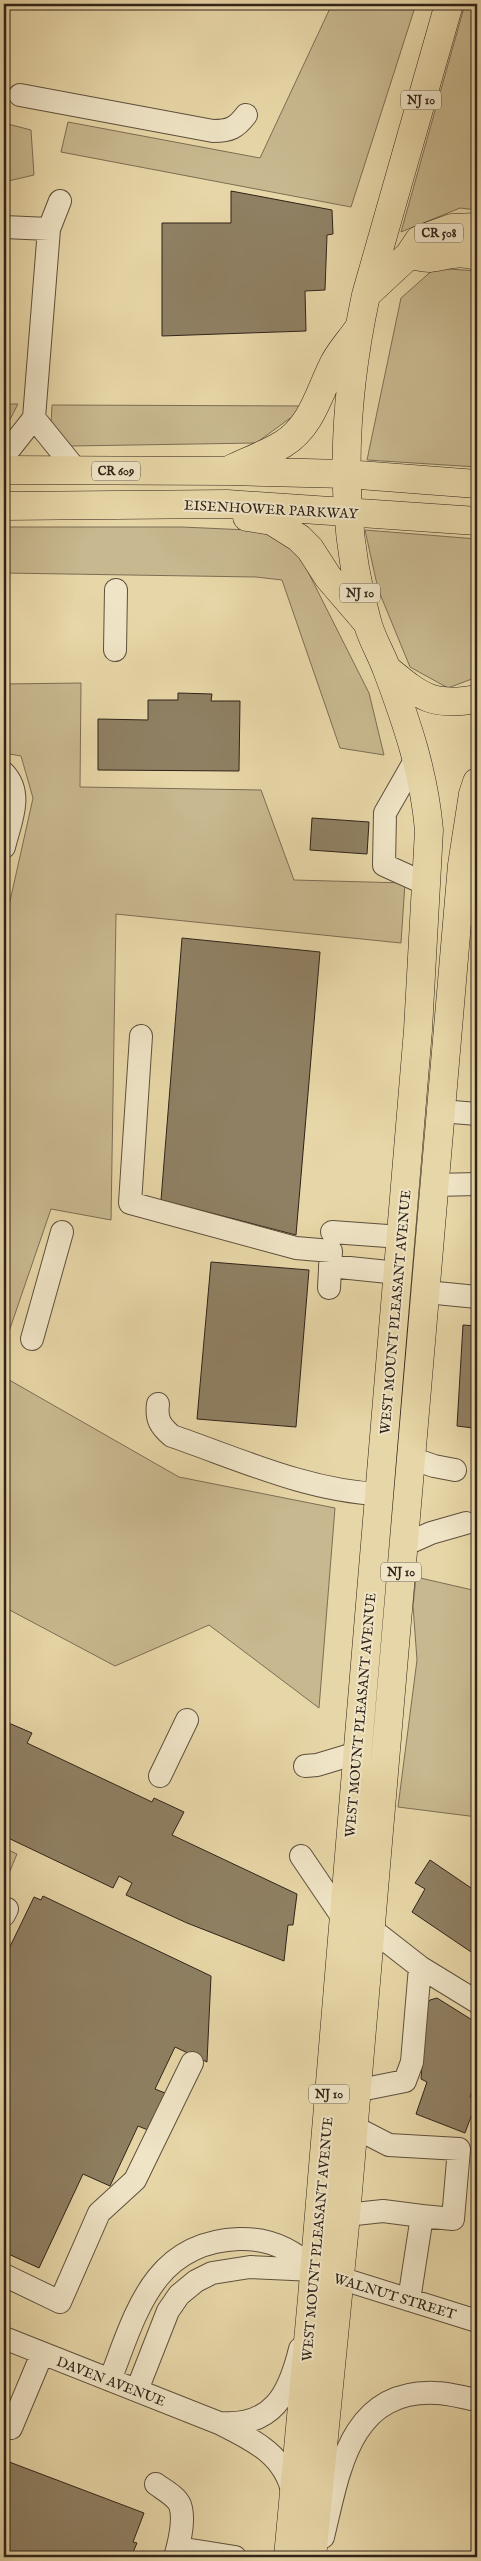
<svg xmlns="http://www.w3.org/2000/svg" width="481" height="2561" viewBox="0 0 481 2561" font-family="'IM FELL English',serif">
<rect width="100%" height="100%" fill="#e7d6a7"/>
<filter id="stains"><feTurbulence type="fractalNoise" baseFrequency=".004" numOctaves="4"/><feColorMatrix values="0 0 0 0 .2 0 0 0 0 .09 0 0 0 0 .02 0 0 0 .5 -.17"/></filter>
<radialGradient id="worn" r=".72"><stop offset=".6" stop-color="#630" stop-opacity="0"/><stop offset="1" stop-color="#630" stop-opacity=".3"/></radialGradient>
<path fill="#c8b88f" stroke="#7c6e54" d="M 332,4 L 416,4 L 351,207 L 61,152 L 68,122 L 260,158 Z
M 465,4 L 477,4 L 477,210 L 460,208 L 401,232 Z
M 4,123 L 31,130 L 34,175 L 4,182 Z
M 435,268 L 477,271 L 477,467 L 367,460 L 401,298 Z
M 4,404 L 18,404 L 4,431 Z
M 52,405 L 307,406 L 256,443 L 71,446 L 51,424 Z
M 4,527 L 182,527 L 270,531 L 301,558 L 369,693 L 384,755 L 340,748 L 282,580 L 256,577 L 4,573 Z
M 365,530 L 477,539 L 477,677 L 448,688 L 410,667 L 378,589 Z
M 81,683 L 80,787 L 261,790 L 294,880 L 405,883 L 401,943 L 116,914 L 111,1220 L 51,1209 L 4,1346 L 4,928 L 33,798 L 21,756 L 4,753 L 4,684 Z
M 4,1377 L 179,1477 L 335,1508 L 319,1708 L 209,1625 L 115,1666 L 4,1607 Z
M 416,1577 L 477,1591 L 477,1817 L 398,1807 L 417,1660 L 413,1606 Z
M 4,1848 L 17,1854 L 5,1883 L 4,1882 Z"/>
<path fill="#8f8063" stroke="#302319" d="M 231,191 L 332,210 L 333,234 L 327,235 L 325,290 L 305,291 L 306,331 L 162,336 L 162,223 L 231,223 Z
M 178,693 L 212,694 L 211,701 L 240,701 L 239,771 L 98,770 L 98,719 L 148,720 L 148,700 L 178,700 Z
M 312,818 L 369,822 L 367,854 L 310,850 Z
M 182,938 L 320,952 L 296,1235 L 161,1200 Z
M 211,1262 L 309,1270 L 296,1427 L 197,1419 Z
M 463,1325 L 477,1326 L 477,1421 L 473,1421 L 473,1428 L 457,1426 Z
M 4,1721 L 32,1733 L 27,1743 L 152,1802 L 154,1798 L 184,1812 L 172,1835 L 297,1894 L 293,1925 L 288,1925 L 284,1961 L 187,1923 L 126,1895 L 132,1883 L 119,1876 L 113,1888 L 4,1836 Z
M 430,1860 L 477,1892 L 477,1956 L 412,1912 L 425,1889 L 415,1883 Z
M 43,1896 L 211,1976 L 207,2062 L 175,2047 L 155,2089 L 165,2093 L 148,2130 L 138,2126 L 110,2186 L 83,2174 L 39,2268 L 4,2252 L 4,1959 L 34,1897 L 41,1900 Z
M 437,1998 L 477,2023 L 477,2076 L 470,2097 L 477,2100 L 465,2133 L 416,2114 L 427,2082 L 421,2079 L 426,2006 L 430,2000 Z
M 473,2147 L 477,2148 L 477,2157 L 471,2155 Z
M 4,2460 L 144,2513 L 133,2542 L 137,2543 L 131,2557 L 4,2557 Z"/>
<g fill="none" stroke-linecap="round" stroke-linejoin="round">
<defs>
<path id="minor" d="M 20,95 L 213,131 C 230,131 236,128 246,115
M 4,227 L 49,229
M 34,418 L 77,471
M 4,456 L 34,418 L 49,229 L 60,201
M 115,650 L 116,590
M 417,757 L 385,813 L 384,865 L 426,884
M 4,773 C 24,794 10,822 4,847
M 141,1036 L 130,1203 L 296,1248 L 331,1251 L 329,1288
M 441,1111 L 477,1114
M 435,1185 L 477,1184
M 332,1232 L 401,1237
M 330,1266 L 398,1273
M 426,1292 L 477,1297
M 32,1339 L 62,1232
M 158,1404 C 156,1419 160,1426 172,1436 C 239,1459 308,1491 379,1494
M 411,1458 L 434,1466 L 455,1470
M 404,1545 L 431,1533 L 466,1523
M 305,1766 L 317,1765 L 357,1753
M 160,1776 L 187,1720
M 301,1856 L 343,1918
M 4,1915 L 7,1909
M 370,1928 L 420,1967
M 355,2091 L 405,2081 L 412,2062 L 420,1967 L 477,2002
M 352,2126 L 389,2145 L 459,2149 L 453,2219 L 422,2216
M 346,2215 L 383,2211 L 422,2216 L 409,2300
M 4,2275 L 60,2302 L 99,2213 L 135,2180 L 192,2063
M 4,2338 L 219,2423 C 253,2440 286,2455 293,2495
M 110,2380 C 136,2313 153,2242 239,2239 C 269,2238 293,2249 314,2270
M 137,2390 L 168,2311 L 179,2295 L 196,2281 L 212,2273 L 250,2267 L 314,2270 L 477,2321
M 220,2423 C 273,2427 289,2394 300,2349
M 11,2428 L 42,2354
M 156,2484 C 164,2490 176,2496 180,2505 C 185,2519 179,2544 175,2557
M 323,2537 C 339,2472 349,2389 436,2393 C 449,2393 464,2398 477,2400
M 178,2548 L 235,2557"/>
<path id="major" d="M 409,255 C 416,256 423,258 429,258 C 448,256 457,250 477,256
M 366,295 L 409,255 L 419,240 L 452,228 L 477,227
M 231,469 C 248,461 267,454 283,444 C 311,427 319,394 332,367 C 338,353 350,341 358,329
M 4,470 L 228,471 L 346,474 L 477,484
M 4,506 L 227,504 L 477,521
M 247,517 L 272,521 L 299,538 L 310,549 L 328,577 L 365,620
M 387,669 C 421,697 432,707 477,699
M 288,2557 L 312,2298 L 418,1030 L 429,830 C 424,773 407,723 387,670 C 381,653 371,638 367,621 C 337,515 343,402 366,295 L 449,4
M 312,2557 L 346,2215 L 462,865 L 473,794 L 477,782"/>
</defs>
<use href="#minor" stroke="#5e503c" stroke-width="24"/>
<use href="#major" stroke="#302319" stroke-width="29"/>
<use href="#minor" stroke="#efe4c6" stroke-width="22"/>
<use href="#major" stroke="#e7d6a7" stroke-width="28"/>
</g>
<g text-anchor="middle" stroke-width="4" stroke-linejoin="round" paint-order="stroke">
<g fill="#efe4c6" stroke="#695d4d" stroke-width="1">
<rect x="401" y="90.5" width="40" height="19" rx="4"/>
<rect x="415" y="223.5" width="48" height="19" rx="4"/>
<rect x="92" y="461.5" width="48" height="19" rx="4"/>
<rect x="340" y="583.5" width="40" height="19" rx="4"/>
<rect x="381" y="1562.5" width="40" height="19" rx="4"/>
<rect x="309" y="2084.5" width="40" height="19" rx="4"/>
</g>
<g font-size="12" font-weight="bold" fill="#302319">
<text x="421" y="104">NJ 10</text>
<text x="439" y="237">CR 508</text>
<text x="116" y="475">CR 609</text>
<text x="360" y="597">NJ 10</text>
<text x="401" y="1576">NJ 10</text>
<text x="329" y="2098">NJ 10</text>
</g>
<g font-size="14" fill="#302319" stroke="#efe4c6">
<text transform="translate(271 509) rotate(3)" y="5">EISENHOWER PARKWAY</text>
<text transform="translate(395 1312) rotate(-85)" y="5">WEST MOUNT PLEASANT AVENUE</text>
<text transform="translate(360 1715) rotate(-85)" y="5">WEST MOUNT PLEASANT AVENUE</text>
<text transform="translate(317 2239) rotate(-85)" y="5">WEST MOUNT PLEASANT AVENUE</text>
<text transform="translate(395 2296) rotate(17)" y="5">WALNUT STREET</text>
<text transform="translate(111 2381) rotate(21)" y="5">DAVEN AVENUE</text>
</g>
</g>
<rect width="481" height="2561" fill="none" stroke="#e7d6a7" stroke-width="20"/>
<rect x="5" y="5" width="471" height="2551" fill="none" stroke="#302319" stroke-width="2.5"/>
<rect x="10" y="10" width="461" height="2541" fill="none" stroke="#302319"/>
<rect width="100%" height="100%" filter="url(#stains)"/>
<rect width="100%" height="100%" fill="url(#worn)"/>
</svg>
